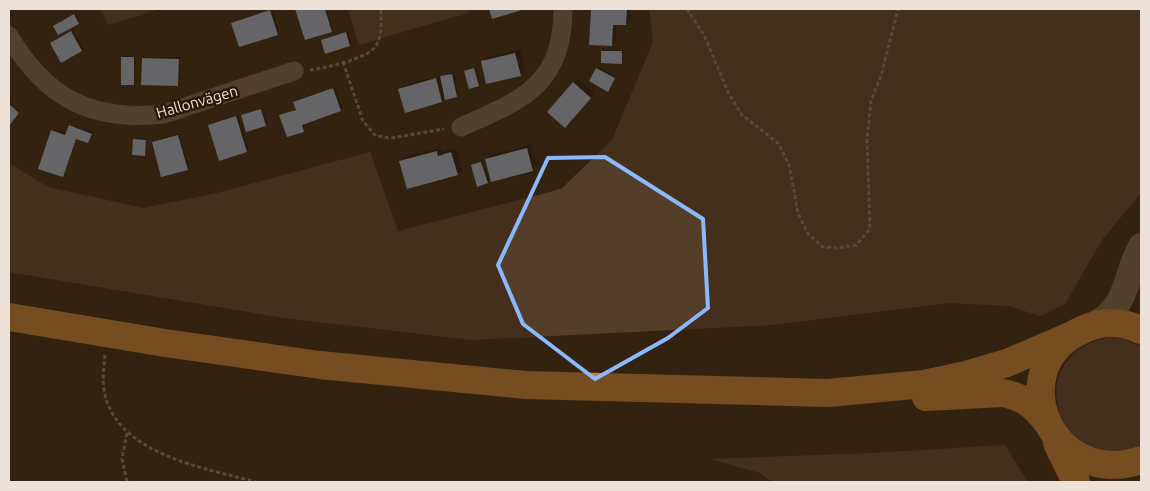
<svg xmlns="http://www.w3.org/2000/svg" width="1150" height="491" viewBox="0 0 1150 491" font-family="Ubuntu,sans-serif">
<rect width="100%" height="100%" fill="#342211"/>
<path fill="#543e2a" d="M 100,9 L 160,9 L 108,25 Z
M 348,9 L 469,9 L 470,12 L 359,45 Z
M 649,9 L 1141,9 L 1141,193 L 1102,240 L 1065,304 L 1040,316 L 1009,306 L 949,303 L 772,325 L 472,340 L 284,318 L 9,272 L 9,163 L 48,187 L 143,208 L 217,193 L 370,152 L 398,231 L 561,189 L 612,140 L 653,42 Z
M 1107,338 L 1119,338 L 1141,346 L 1141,444 C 1064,484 1014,358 1107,338 Z
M 1005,445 L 1028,482 L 773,482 L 760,473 L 711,459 L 872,453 Z"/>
<path fill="#0007" d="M 272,9 L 279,31 L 277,33 L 232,23 Z
M 297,9 L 327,9 L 333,29 L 306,39 Z
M 592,9 L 631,9 L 630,19 L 626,24 L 616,23 L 616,40 L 611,44 L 591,44 Z
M 76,13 L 80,21 L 78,23 L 57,24 Z
M 73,30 L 83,48 L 81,50 L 54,41 Z
M 348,31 L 351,43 L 350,45 L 322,40 Z
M 520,49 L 525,70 L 520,75 L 482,62 L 486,57 Z
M 604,49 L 624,50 L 623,60 L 621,62 L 602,51 Z
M 124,56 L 135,56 L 135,82 L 134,84 L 122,58 Z
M 145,57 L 180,57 L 180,83 L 178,85 L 143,59 Z
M 476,67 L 480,83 L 478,85 L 465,71 Z
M 599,67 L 616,76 L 608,90 L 597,69 Z
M 454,72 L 458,94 L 445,97 L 441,101 L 399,89 L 404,85 Z
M 578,79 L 595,93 L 569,122 L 549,112 Z
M 335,87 L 343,108 L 303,123 L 305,128 L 303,130 L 281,116 L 297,109 L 294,102 L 296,100 Z
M 9,101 L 20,111 L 9,125 Z
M 263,108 L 268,123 L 247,131 L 242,115 Z
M 238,115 L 249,149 L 220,159 L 209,125 Z
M 72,124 L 93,132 L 88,142 L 77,138 L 63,176 L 52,131 L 54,129 L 67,133 Z
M 180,133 L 189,167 L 187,169 L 153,142 Z
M 136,138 L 147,138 L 145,155 L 134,140 Z
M 531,144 L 537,165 L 532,170 L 487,159 L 491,155 Z
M 441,148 L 442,152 L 456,148 L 462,170 L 457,174 L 401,161 L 405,157 Z
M 483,161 L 489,180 L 487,182 L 472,166 Z"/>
<path fill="#a0b3ce" d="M 295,9 L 325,9 L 332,32 L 305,40 Z
M 489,9 L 525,9 L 492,19 Z
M 591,9 L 627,9 L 626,25 L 613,25 L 612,46 L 589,45 Z
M 270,10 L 278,35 L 239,47 L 231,23 Z
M 74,14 L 79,24 L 58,35 L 53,26 Z
M 71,31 L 82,51 L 61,63 L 50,43 Z
M 346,32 L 350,46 L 325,54 L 321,40 Z
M 601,51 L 622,51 L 622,64 L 601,63 Z
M 515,53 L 521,76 L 486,84 L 481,61 Z
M 121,57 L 134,57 L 134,85 L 121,85 Z
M 142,58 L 179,59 L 178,86 L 141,85 Z
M 474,68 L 479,86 L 469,89 L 464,71 Z
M 596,68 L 615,78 L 608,92 L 589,81 Z
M 452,74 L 457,97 L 445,100 L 440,76 Z
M 436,78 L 442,102 L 405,113 L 398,89 Z
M 573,82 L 591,98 L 565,128 L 547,112 Z
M 333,88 L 341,111 L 302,125 L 304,132 L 287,137 L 279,115 L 296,110 L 293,102 Z
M 9,104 L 19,113 L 9,126 Z
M 261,109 L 266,126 L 246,132 L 241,115 Z
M 236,116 L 247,152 L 219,161 L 208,125 Z
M 69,125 L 92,134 L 88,143 L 76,139 L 63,177 L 38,169 L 51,130 L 65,135 Z
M 178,135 L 188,170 L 161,177 L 152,142 Z
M 133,139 L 146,140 L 145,156 L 132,155 Z
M 527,148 L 533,171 L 491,182 L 485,159 Z
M 437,151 L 438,156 L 451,152 L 458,175 L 407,189 L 399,161 Z
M 481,162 L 488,183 L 477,187 L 471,165 Z"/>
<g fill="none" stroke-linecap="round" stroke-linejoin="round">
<path stroke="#857567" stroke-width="3" stroke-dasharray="4 2.5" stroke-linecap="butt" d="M 687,9 L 704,35 L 728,92 L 742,115 L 778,143 L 789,164 L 798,213 L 808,234 L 823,247 L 837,248 L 856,245 L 870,229 L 867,140 L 871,101 L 881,76 L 898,9
M 343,62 L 363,121 L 376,136 L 391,138 L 444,129
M 310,70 C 325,68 366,59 375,47 C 383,37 381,20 381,9
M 105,355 C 104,366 102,378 104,389 C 113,454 205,468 256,482
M 127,433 L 122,459 L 127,482"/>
<path stroke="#786350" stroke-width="19" d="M 9,36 C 46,98 91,122 164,114 L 294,71
M 461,127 C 522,100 563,85 563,9"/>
<path stroke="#786350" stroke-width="26" d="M 1090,327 C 1130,307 1123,280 1141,246"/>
<path stroke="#c67e36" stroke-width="28" d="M 9,317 L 165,343 L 320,365 L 526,385 L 828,393 L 924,384 L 966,375 L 1007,363 L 1079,332
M 1141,330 C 1122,321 1101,321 1082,330 C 1000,367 1051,491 1141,460
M 926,397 L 1003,393 C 1023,397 1034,405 1046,421
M 1057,443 L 1076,482"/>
</g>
<path d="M0 0H1150V491H0ZM 605,157 L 703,219 L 708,308 L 668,338 L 595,379 L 523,324 L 498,265 L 548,158 Z" fill="#342211" fill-opacity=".55" fill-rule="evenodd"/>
<path fill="none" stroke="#8bbafc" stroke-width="4" stroke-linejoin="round" d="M 605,157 L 703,219 L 708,308 L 668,338 L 595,379 L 523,324 L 498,265 L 548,158 Z"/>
<g text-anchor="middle" stroke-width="5" stroke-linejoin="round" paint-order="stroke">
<g font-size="15" fill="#eee1d7" stroke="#2a1807">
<text transform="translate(197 102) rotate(-16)" y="5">Hallonvägen</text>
</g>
</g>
<rect width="1150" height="491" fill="none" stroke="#eee1d7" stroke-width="20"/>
</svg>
